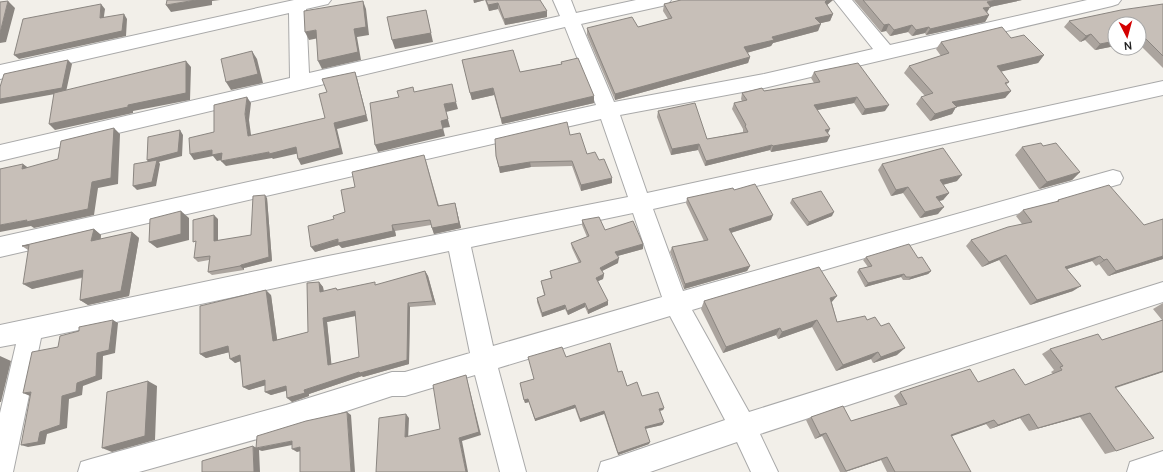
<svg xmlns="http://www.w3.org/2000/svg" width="1163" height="472" viewBox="0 0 1163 472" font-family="Manrope,sans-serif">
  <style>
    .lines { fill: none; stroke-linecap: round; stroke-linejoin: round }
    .street-casing { stroke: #a9a9a9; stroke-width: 2 }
    .street { fill: #fff; fill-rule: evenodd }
    .wall { fill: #aba49e; fill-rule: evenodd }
    .shaded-wall { fill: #8b8681 }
    .building { fill: #c7bfb8; stroke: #8b8681; fill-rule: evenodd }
  </style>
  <rect width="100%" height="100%" fill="#f2efe9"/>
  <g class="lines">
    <!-- street casing -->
    <g class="street-casing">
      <path id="street" d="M 294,0 L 331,0 L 328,4 L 306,9 L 309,73 L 560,16 L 553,0 L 571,0 L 576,13 L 636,0 L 671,0 L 668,4 L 662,6 L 581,24 L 614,102 L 764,74 L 873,49 L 834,0 L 852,0 L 890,45 L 1087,0 L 1121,0 L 1118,4 L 1112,6 L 764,88 L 620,115 L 647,193 L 1163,81 L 1163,95 L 653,209 L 683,291 L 1113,170 L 1120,172 L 1123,178 L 1120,184 L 1113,186 L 827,269 L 692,310 L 749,412 L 1163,282 L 1163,302 L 760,434 L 778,472 L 751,472 L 737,442 L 650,472 L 598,472 L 601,462 L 611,459 L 725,420 L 670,316 L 498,368 L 526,472 L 500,472 L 475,375 L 405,396 L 392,396 L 286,431 L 139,472 L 78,472 L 81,462 L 91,459 L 286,405 L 392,372 L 405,372 L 470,353 L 449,251 L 41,338 L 13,472 L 0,472 L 0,413 L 16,344 L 0,347 L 0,325 L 323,257 L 628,197 L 601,119 L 0,257 L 0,237 L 596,105 L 565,27 L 0,161 L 0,145 L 290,78 L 289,13 L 0,79 L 0,65 ZM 633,213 L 662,297 L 493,346 L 471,247 Z
        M 1163,451 L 1163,472 L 1127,472 L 1130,462 Z"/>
    </g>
    <!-- street -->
    <use href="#street" class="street"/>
  </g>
  <!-- wall -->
  <path class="wall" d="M 473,0 L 540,0 L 547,17 L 505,25 L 498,9 L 489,11 L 485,0 L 474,3 Z
    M 681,0 L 833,0 L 827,5 L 833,14 L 830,21 L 820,23 L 818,31 L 773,43 L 771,46 L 747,53 L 750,57 L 748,63 L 615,100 L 587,35 L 587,28 L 638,27 L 668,19 L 663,11 L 664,4 Z
    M 854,0 L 1022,0 L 990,7 L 987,12 L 989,15 L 985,22 L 926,35 L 925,33 L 912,36 L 908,32 L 890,36 L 886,31 L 881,32 Z
    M 1163,4 L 1163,68 L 1139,44 L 1139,24 L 1115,24 L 1115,46 L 1095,50 L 1085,40 L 1080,42 L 1064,27 L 1069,21 Z
    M 1011,38 L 1044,55 L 1038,63 L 1001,71 L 1009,82 L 1006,85 L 1011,91 L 1005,98 L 956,107 L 952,114 L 930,121 L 916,104 L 921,97 L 925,96 L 904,73 L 909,66 L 941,56 L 936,49 L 941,42 Z
    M 462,60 L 520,72 L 561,64 L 561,62 L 594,103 L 502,124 L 494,95 L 472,100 Z
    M 814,72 L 885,111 L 862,115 L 854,103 L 817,110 L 828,133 L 827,142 L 771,152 L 770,150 L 705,166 L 698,150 L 671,155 L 657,117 L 658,111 L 707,139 L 743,132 L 743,129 L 732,109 L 734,103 L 742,101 L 741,99 L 742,93 L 764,91 L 814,83 L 811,78 Z
    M 570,135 L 587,154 L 599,160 L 612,183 L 581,191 L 572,166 L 531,167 L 500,173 L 496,156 Z
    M 1043,146 L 1080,172 L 1072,180 L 1039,189 L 1015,155 L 1022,147 Z
    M 426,161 L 439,206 L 455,203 L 461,228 L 434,234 L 431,225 L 395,231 L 396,236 L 342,248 L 339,245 L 315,252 L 334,219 L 345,212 L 355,187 Z
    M 882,164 L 957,181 L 943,185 L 949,193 L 943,200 L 939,201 L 938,214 L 920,218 L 903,193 L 891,196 L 878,170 Z
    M 734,190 L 771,220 L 731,233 L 750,266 L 747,271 L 684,289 L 670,252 L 672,247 L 704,241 L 686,203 L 687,198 Z
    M 267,198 L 272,261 L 244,268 L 244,270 L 212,275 L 208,272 L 209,260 L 198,262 L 194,258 L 218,219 L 218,241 L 251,235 Z
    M 792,199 L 832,216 L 807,226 L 790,203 Z
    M 1058,200 L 1163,259 L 1108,276 L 1099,264 L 1096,266 L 1092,261 L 1067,269 L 1073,291 L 1030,305 L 999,260 L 982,267 L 966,246 L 971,240 L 1022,224 L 1016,216 L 1023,210 L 1056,202 Z
    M 582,220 L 605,230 L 643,244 L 643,249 L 617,256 L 618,263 L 602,271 L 604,274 L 603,279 L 598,281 L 608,305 L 588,314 L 585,307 L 568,315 L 565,309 L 542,317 L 537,302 L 537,298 L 544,295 L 541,281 L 551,278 L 550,271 L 579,263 L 572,248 L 571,243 L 587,237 L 582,225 Z
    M 94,229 L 101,235 L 101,239 L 132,232 L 139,238 L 129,296 L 88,305 L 80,300 L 82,278 L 32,289 L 28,250 L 22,246 Z
    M 866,257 L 918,258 L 931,271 L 928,274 L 908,280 L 903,280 L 901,277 L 865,287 L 857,272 L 859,269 L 868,267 L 863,260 Z
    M 425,271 L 428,276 L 436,305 L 410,307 L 409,364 L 363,377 L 362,376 L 309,394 L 309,396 L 292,402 L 286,391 L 271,395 L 265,392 L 265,385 L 249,390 L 243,387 L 241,361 L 235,363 L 229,352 L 206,358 L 200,354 L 271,295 L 277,340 L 308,332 L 319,282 L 323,287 L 324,291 L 336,288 L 338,290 L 377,285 ZM 356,316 L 359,357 L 331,364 L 327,322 Z
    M 704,301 L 832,303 L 837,322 L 867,320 L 897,355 L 873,363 L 871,359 L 836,371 L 812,327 L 778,339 L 776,335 L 723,353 L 701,309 Z
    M 1163,303 L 1163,372 L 1116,388 L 1116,451 L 1105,454 L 1080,417 L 1029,431 L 1020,418 L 990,429 L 986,424 L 951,436 L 971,472 L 887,472 L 881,460 L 845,472 L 840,472 L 822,436 L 815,439 L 806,420 L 811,417 L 851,421 L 900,406 L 894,396 L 900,392 L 978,382 L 1025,385 L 1053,374 L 1051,372 L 1054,370 L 1042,354 L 1050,349 L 1102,340 L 1162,320 L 1153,309 Z
    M 566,357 L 618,372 L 627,386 L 642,396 L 664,408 L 663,410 L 660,411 L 664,422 L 662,425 L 645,429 L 649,444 L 618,455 L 604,414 L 580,422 L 575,408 L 535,421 L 529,402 L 525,403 L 520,383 L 534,379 Z"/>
  <!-- shaded-wall -->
  <path class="shaded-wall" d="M 196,0 L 220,0 L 212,1 L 212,5 L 171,12 L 166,5 Z
    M 474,0 L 485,0 L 474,3 Z
    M 827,0 L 833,0 L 822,9 L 825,2 Z
    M 997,0 L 1022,0 L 990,7 L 986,14 L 979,15 L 987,2 Z
    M 8,1 L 15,8 L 6,42 L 0,43 L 0,33 Z
    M 363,1 L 366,9 L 369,35 L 357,37 L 361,60 L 322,69 L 318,61 L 354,29 Z
    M 498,3 L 498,9 L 489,11 L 488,5 Z
    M 101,4 L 105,9 L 103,23 L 100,18 Z
    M 426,10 L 433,42 L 395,49 L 392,40 Z
    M 547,11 L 547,17 L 505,25 L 504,19 Z
    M 124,14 L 127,19 L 126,36 L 19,59 L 14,55 Z
    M 833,14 L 830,21 L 813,25 L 815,18 Z
    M 989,15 L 985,22 L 926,35 L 930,29 Z
    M 821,24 L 818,31 L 773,43 L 771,46 L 742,54 L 744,47 L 772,37 Z
    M 889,24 L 886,31 L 881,32 L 884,25 Z
    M 912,25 L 908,32 L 890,36 L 894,30 Z
    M 929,27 L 925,33 L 912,36 L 916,30 Z
    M 316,30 L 319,38 L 309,40 L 305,32 Z
    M 1091,34 L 1085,40 L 1080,42 L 1086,36 Z
    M 1115,41 L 1115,46 L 1095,50 L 1100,44 Z
    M 252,51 L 257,59 L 263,83 L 231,90 L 226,82 Z
    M 1044,55 L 1038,63 L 991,74 L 997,66 Z
    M 750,57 L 748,63 L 615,100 L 615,94 Z
    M 68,60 L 72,64 L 66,92 L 0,104 L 0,99 Z
    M 186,61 L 191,67 L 190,100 L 133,111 L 133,113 L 55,130 L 49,124 L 128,105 Z
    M 355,72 L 357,78 L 368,121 L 337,129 L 343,154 L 301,165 L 298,159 L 334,123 Z
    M 493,88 L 494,95 L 472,100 L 470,93 Z
    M 1011,91 L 1005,98 L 956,107 L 952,114 L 930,121 L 935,114 L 952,102 Z
    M 594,96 L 594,103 L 502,124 L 501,118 Z
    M 247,97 L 251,103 L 249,120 L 252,142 L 248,136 L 245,114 Z
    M 857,97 L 854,103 L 812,111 L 814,105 Z
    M 456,102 L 458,109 L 446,112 L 450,127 L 443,128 L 445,136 L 378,152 L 375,145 L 441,121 L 444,104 Z
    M 889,105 L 885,111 L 862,115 L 865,109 Z
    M 114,128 L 120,134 L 118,184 L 98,188 L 94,215 L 34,228 L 31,226 L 0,232 L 0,225 L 27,220 L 92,182 Z
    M 830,129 L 827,135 L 825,130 Z
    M 180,130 L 183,135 L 182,156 L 159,162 L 160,164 L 156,186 L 137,190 L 133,186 L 150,164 L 147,160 Z
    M 830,136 L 827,142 L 771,152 L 773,146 Z
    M 699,144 L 698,150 L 671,155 L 672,149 Z
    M 772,145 L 770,150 L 705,166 L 706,161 Z
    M 296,147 L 300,153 L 273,159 L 272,158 L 226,166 L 221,161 Z
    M 212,150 L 222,153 L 226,159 L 217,161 L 213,156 L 194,160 L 190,154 Z
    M 530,162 L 531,167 L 500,173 L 499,167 Z
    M 23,164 L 30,169 L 22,169 Z
    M 1080,172 L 1072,180 L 1039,189 L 1047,182 Z
    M 962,175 L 957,181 L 934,187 L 940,180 Z
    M 612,178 L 612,183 L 581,191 L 581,185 Z
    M 908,187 L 903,193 L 891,196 L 896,190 Z
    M 949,193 L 943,200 L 931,203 L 936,197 Z
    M 265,195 L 267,198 L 272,261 L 244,268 L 244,270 L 240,266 L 241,265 L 269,257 Z
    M 455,203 L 461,228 L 434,234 L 432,228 Z
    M 944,207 L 938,214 L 920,218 L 925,212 Z
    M 181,211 L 189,218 L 189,240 L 157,248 L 149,242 Z
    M 834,212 L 832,216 L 807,226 L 809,222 Z
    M 214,215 L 218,219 L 218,245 L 214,241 Z
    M 773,215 L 771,220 L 727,234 L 729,229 Z
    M 392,225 L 395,231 L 396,236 L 342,248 L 339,245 L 315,252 L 311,247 Z
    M 94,229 L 101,235 L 99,247 L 91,241 Z
    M 132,232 L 139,238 L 129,296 L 88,305 L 80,300 Z
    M 643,244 L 643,249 L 614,257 L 615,252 Z
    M 1006,255 L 999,260 L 982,267 L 989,262 Z
    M 1100,256 L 1092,261 L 1058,272 L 1065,267 Z
    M 1163,256 L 1163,259 L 1108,276 L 1116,271 Z
    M 619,258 L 618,263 L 600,272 L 600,268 Z
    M 1107,259 L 1099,264 L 1096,266 L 1104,260 Z
    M 750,266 L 747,271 L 684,289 L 685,284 Z
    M 83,270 L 91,275 L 32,289 L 23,284 Z
    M 425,271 L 428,276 L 436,305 L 433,301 Z
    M 931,271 L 928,274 L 908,280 L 911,277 Z
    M 604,274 L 603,279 L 596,282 L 596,278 Z
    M 904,274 L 901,277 L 865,287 L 868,283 Z
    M 319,282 L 323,287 L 324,297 L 320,292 Z
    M 1081,286 L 1073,291 L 1030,305 L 1037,300 Z
    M 266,290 L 271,295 L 278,346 L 273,341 Z
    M 837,296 L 831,303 L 830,298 Z
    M 608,301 L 608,305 L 588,314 L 588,310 Z
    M 408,303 L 410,307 L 409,364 L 363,377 L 362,376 L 309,394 L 309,396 L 292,402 L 287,398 L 304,390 L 359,372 Z
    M 585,303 L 585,307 L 568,315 L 567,311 Z
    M 565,305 L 565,309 L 542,317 L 542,313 Z
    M 355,311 L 359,315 L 327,322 L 332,369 L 328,365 L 323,318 Z
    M 113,320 L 118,323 L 115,353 L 103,356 L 102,379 L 83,386 L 82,395 L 69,399 L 67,428 L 47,434 L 45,444 L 28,447 L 21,445 L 40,432 L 62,396 L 77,383 L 97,353 Z
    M 817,320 L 812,327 L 778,339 L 782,332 Z
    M 780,328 L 776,335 L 723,353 L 726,347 Z
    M 228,346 L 234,351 L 206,358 L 200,354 Z
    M 905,348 L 897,355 L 873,363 L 881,357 Z
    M 878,352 L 871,359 L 836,371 L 843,365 Z
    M 240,355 L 246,359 L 235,363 L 230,359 Z
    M 0,356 L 11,361 L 1,402 L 0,402 Z
    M 1163,371 L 1163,372 L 1105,391 L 1115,387 Z
    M 466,375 L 481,435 L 462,441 L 468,472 L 466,472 L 459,438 Z
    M 265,380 L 270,384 L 249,390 L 243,387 Z
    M 148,381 L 157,386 L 155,440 L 112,452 L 102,448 Z
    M 286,386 L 291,389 L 271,395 L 265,392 Z
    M 31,392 L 30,396 L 23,393 Z
    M 528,399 L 529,402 L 525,403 L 524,400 Z
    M 575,405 L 575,408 L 535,421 L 535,419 Z
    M 664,408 L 663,410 L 658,411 L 659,409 Z
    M 604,411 L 604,414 L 580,422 L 580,419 Z
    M 347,412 L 351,415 L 355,472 L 351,472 Z
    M 1090,413 L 1080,417 L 1029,431 L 1038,428 Z
    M 406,414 L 409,418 L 408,440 L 405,437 Z
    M 1029,414 L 1020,418 L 990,429 L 998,425 Z
    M 994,420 L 986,424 L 944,439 L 951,435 Z
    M 664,422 L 662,425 L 644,429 L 645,427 Z
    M 826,433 L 822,436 L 815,439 L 820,435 Z
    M 292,441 L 297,444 L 262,451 L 259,450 L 260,472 L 254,472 L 253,446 L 257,448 Z
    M 650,442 L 649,444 L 618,455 L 618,453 Z
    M 300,447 L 305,450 L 297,452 L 292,449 Z
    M 887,457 L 881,460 L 845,472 L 844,472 Z"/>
  <!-- building -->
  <path class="building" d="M 167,0 L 196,0 L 166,5 Z
    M 486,0 L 540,0 L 547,11 L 504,19 L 498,3 L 488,5 Z
    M 681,0 L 827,0 L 825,2 L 833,14 L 815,18 L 821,24 L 772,37 L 774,40 L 744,47 L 750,57 L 615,94 L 587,28 L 632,17 L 638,27 L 672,18 L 664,4 Z
    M 863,0 L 997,0 L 987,2 L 991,7 L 983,8 L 989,15 L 930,29 L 929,27 L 916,30 L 912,25 L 894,30 L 889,24 L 884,25 Z
    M 8,1 L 0,33 L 0,2 Z
    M 363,1 L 366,27 L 354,29 L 358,52 L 318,61 L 316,30 L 305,32 L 304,11 Z
    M 101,4 L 100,18 L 124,14 L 122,31 L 14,55 L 23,19 Z
    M 1163,4 L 1163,56 L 1142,35 L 1139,36 L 1139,24 L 1115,24 L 1115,41 L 1100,44 L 1091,34 L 1086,36 L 1069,21 L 1121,10 Z
    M 426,10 L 431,33 L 392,40 L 387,17 Z
    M 1002,27 L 1011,38 L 1024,35 L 1044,55 L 997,66 L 1009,82 L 1005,83 L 1011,91 L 952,102 L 957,107 L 935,114 L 921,97 L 933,93 L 909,66 L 949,53 L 941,42 Z
    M 513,50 L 520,72 L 562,64 L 561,62 L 578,58 L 594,96 L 501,118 L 493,88 L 470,93 L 462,60 Z
    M 252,51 L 258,74 L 226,82 L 221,59 Z
    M 68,60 L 62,88 L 0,99 L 0,87 L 4,74 Z
    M 186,61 L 186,93 L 128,105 L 128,107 L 49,124 L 54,93 Z
    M 858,63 L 889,105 L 865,109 L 857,97 L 814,105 L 830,129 L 825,130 L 830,136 L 773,146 L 772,145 L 706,161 L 699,144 L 672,149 L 658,111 L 695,103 L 707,139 L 748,132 L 745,126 L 746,125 L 734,103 L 747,100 L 742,93 L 762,88 L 764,91 L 820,82 L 814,72 Z
    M 355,72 L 366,115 L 334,123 L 340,148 L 298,159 L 296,147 L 269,154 L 269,152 L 221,161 L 222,153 L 212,155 L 212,150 L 190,154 L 189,138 L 214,132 L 214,105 L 247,97 L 245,114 L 248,136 L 325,118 L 319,94 L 327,92 L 322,79 Z
    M 452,84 L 456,102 L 444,104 L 448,119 L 441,121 L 443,129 L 375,145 L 370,103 L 399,97 L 397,91 L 413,87 L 414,92 Z
    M 567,122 L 570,135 L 580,133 L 587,154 L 595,152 L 599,160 L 604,159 L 612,178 L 581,185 L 572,161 L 530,162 L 499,167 L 496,156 L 495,139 Z
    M 114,128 L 111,178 L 92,182 L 88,209 L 26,222 L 27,220 L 0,225 L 0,169 L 23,164 L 22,169 L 58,159 L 61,141 Z
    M 180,130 L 178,152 L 147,160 L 148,137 Z
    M 1041,143 L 1043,146 L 1056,143 L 1080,172 L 1047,182 L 1022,147 Z
    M 943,148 L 962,175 L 940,180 L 949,193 L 936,197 L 944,207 L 925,212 L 908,187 L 896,190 L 882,164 Z
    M 424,155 L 438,206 L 455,203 L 459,223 L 432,228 L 430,220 L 392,225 L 393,231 L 338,243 L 338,239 L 311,247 L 308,226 L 334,219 L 333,216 L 345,212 L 341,190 L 355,187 L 352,172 Z
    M 157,160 L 152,182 L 133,186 L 134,164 Z
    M 755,184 L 773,215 L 729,229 L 750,266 L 685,284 L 672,247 L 708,240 L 687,198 L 733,188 L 734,190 Z
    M 1109,185 L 1144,225 L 1163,219 L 1163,256 L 1116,271 L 1107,259 L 1104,260 L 1100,256 L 1065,267 L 1081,286 L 1037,300 L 1006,255 L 989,262 L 971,240 L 1008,227 L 1032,222 L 1023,210 L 1059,201 L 1058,200 Z
    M 821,191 L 834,212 L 809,222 L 792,199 Z
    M 265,195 L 269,257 L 241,265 L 240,266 L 208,272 L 210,256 L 194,258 L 196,241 L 193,242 L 193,220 L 214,215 L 214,241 L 251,235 L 253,196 Z
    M 181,211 L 181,234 L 149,242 L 150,219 Z
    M 599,217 L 605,230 L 633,221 L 643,244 L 615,252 L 619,258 L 600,268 L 604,274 L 596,278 L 608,301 L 588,310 L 585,303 L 567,311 L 565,305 L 542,313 L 537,298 L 545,295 L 541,281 L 552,278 L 550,271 L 581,262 L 571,243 L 589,236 L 582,220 Z
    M 94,229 L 91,241 L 132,232 L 121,291 L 80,300 L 83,270 L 23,284 L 29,245 L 22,246 Z
    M 909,244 L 918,258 L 922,257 L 931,271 L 911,277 L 906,277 L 904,274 L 868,283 L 859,269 L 872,266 L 866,257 Z
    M 819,267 L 837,296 L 830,298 L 837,322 L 865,316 L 867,320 L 875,317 L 881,326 L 889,323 L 905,348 L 881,357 L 878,352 L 843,365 L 817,320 L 782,332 L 780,328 L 726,347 L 704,301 Z
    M 425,271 L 433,301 L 408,303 L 407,360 L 360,373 L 359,372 L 304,390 L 305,393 L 287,398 L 286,386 L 265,392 L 265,380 L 243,387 L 240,355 L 230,359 L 228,346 L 200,354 L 200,306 L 266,290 L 273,341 L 308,332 L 307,283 L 319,282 L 320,292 L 336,288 L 337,290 L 375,282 L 375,285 ZM 355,311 L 359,357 L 328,365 L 323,318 Z
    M 113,320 L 109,350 L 97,353 L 96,376 L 77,383 L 76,392 L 62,396 L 60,425 L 40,432 L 38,442 L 21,445 L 31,392 L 23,393 L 32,352 L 58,347 L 60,336 L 79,331 L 79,327 Z
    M 1163,320 L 1163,371 L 1115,387 L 1154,438 L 1116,451 L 1090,413 L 1038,428 L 1029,414 L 998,425 L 994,420 L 951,435 L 971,472 L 895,472 L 887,457 L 846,471 L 826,433 L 820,435 L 811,417 L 843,406 L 851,421 L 907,404 L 900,392 L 970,369 L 978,382 L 1014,369 L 1025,385 L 1062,370 L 1060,367 L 1063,366 L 1050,349 L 1098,334 L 1102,340 Z
    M 610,343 L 618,372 L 622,371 L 627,386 L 637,382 L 642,396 L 658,392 L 664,408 L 659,409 L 664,422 L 645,427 L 650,442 L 618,453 L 604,411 L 580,419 L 575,405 L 535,419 L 528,399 L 524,400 L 520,383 L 534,379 L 528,357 L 562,347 L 566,357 Z
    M 466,375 L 479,432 L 459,438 L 466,472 L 376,472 L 379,418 L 406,414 L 405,437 L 440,429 L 433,385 Z
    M 148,381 L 145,436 L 102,448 L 107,392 Z
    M 347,412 L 351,472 L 300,472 L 300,447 L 292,449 L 292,441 L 256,448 L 257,436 L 306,421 Z
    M 253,446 L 254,472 L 202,472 L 202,461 Z"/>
  <!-- north arrow -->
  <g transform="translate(1127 36) rotate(174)"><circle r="19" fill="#ffffff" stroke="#a7a7a7"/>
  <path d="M0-3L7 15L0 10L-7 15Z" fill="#d40000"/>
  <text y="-6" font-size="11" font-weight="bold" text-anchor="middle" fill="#222222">N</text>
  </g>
</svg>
